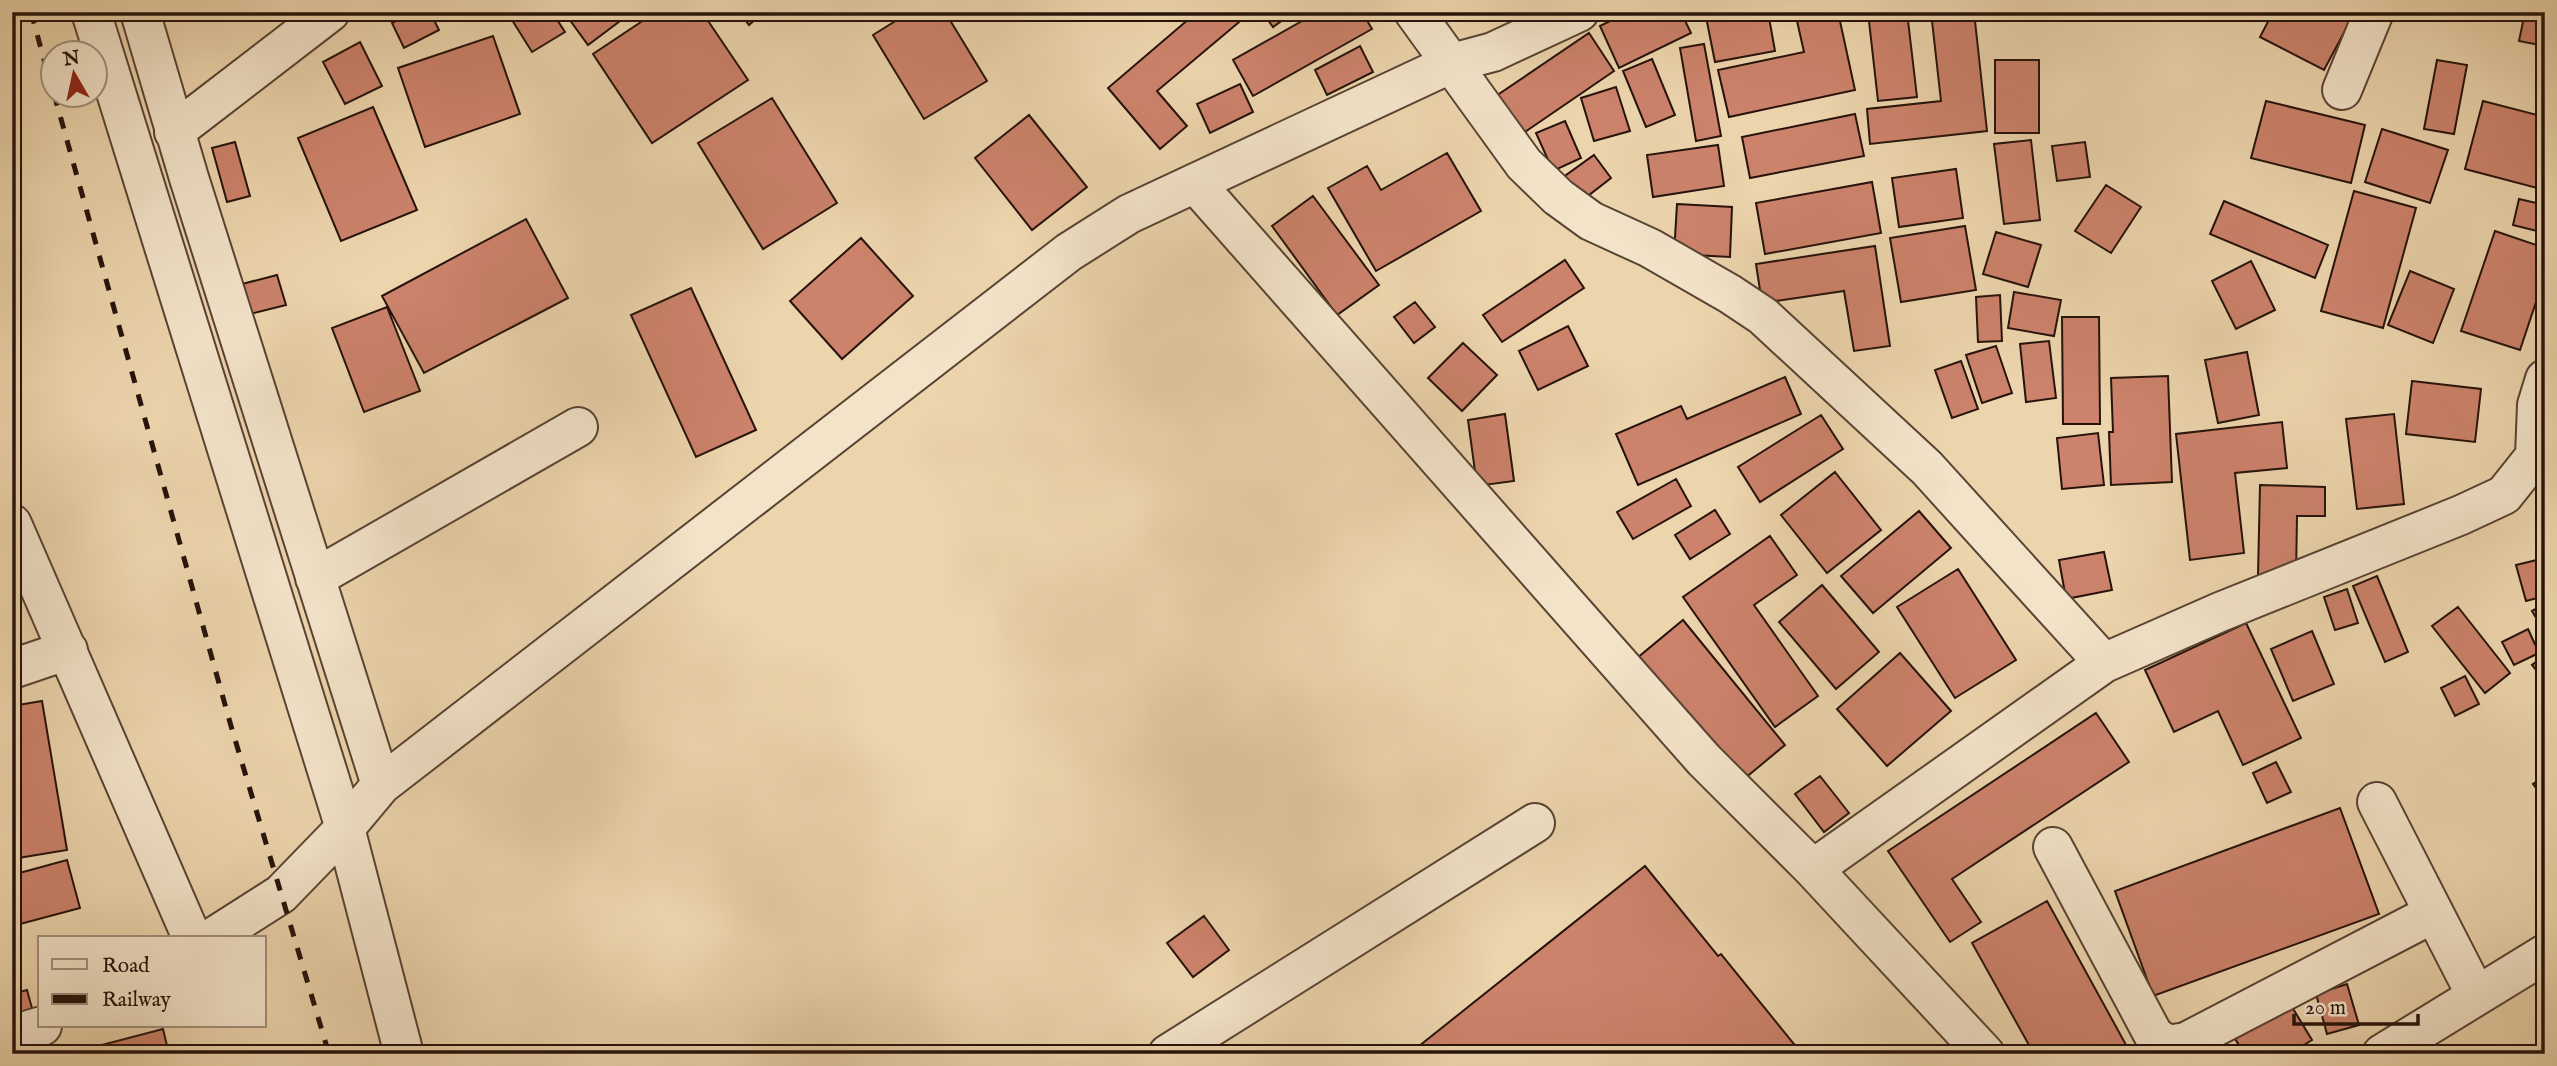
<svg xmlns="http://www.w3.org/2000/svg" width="2557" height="1066" viewBox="0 0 2557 1066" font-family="'IM FELL English',serif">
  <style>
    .building { fill: #cc826b; stroke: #26130b; stroke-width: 2 }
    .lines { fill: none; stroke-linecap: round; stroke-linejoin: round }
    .minor-casing { stroke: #584333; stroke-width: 42 }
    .minor { stroke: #f3e3c9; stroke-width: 38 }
    .rail { stroke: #26130b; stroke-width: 5; stroke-dasharray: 12 12; stroke-linecap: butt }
  </style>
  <rect width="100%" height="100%" fill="#ecd4ac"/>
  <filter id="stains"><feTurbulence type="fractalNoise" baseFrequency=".00286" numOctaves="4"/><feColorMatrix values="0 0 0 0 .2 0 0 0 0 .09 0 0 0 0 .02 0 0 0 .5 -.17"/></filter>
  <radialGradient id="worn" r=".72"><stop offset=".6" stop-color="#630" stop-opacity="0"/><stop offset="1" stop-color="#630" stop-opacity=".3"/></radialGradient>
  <!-- building -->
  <path class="building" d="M 413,12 L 430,12 L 439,30 L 404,48 L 392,23 Z
    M 507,12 L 552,12 L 565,32 L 532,52 Z
    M 564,12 L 632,12 L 588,45 Z
    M 656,12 L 702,12 L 748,80 L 652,143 L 593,54 Z
    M 739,12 L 764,12 L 749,25 Z
    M 910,12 L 945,12 L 987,81 L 924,119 L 873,35 Z
    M 1197,12 L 1251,12 L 1157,91 L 1187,126 L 1160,149 L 1108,88 Z
    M 1262,12 L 1294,12 L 1273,27 Z
    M 1318,12 L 1362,12 L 1372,29 L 1253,96 L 1233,60 Z
    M 1628,12 L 1681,12 L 1691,33 L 1619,68 L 1600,26 Z
    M 1705,12 L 1768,12 L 1775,51 L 1715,62 Z
    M 1795,12 L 1838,12 L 1855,90 L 1729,117 L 1718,70 L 1804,52 Z
    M 1868,12 L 1907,12 L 1917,97 L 1878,101 Z
    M 1931,12 L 1974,12 L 1987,131 L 1870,144 L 1867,109 L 1941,101 Z
    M 2273,12 L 2355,12 L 2324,70 L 2260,37 Z
    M 2525,12 L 2545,12 L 2545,46 L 2519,41 Z
    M 1589,33 L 1614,71 L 1522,134 L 1496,96 Z
    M 493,36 L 520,114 L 425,147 L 398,68 Z
    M 360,42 L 382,86 L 345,104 L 323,62 Z
    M 1704,44 L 1721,136 L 1696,141 L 1680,48 Z
    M 1360,46 L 1373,72 L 1327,95 L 1315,70 Z
    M 1652,59 L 1675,115 L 1646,127 L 1623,71 Z
    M 1995,60 L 2039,60 L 2039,133 L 1995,133 Z
    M 2437,60 L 2467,65 L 2454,134 L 2424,129 Z
    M 1240,84 L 1253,112 L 1210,133 L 1197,104 Z
    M 1616,87 L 1630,131 L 1594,141 L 1581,98 Z
    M 772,98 L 837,203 L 763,249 L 698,143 Z
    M 2266,101 L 2365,125 L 2351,183 L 2251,158 Z
    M 2483,101 L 2545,117 L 2545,190 L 2465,169 Z
    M 373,107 L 417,210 L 341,241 L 298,138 Z
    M 1855,114 L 1864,156 L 1750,178 L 1742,137 Z
    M 1029,115 L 1087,187 L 1032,230 L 975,158 Z
    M 1565,121 L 1581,158 L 1553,171 L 1536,133 Z
    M 2382,129 L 2448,150 L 2430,203 L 2365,182 Z
    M 2031,140 L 2040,220 L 2004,224 L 1994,144 Z
    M 235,142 L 250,196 L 227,202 L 212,148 Z
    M 2085,142 L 2090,177 L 2057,181 L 2052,146 Z
    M 1718,145 L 1724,186 L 1653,197 L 1647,155 Z
    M 1447,153 L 1481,211 L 1376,271 L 1328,188 L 1367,166 L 1381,190 Z
    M 1594,155 L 1611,178 L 1580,202 L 1562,178 Z
    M 1956,169 L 1963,218 L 1899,227 L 1892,178 Z
    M 1872,182 L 1881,233 L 1765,254 L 1756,203 Z
    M 2106,185 L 2141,207 L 2111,253 L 2075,231 Z
    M 2354,191 L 2416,208 L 2383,328 L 2321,311 Z
    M 1313,196 L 1379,285 L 1337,315 L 1272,226 Z
    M 2519,199 L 2545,205 L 2545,233 L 2513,225 Z
    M 2224,201 L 2328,245 L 2315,278 L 2210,234 Z
    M 1677,204 L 1732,207 L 1730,257 L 1674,254 Z
    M 526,219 L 568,298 L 424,373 L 382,296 Z
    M 1965,226 L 1976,290 L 1901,302 L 1890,238 Z
    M 2495,231 L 2545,248 L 2545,275 L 2520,350 L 2461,331 Z
    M 1996,232 L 2041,245 L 2028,287 L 1983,274 Z
    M 861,238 L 913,296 L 842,359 L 790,301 Z
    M 1875,246 L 1890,346 L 1854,351 L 1844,291 L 1762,303 L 1756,264 Z
    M 1565,260 L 1584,288 L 1502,342 L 1483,315 Z
    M 2251,261 L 2275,310 L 2236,329 L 2212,281 Z
    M 2410,271 L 2454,289 L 2433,343 L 2388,325 Z
    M 277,275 L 286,305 L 250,314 L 242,284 Z
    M 691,288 L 756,430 L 696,457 L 631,315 Z
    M 2014,292 L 2061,300 L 2054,336 L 2008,328 Z
    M 2000,295 L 2002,341 L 1978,342 L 1976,297 Z
    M 1415,302 L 1435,327 L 1414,343 L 1394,317 Z
    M 387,307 L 420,391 L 364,412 L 332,328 Z
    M 2062,317 L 2099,317 L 2100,424 L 2063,424 Z
    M 1568,326 L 1588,366 L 1538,390 L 1519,351 Z
    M 2049,341 L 2056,398 L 2026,402 L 2020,344 Z
    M 1463,343 L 1497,375 L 1462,411 L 1428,378 Z
    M 1996,346 L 2012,393 L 1982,403 L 1966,355 Z
    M 2247,352 L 2259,415 L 2218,423 L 2205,360 Z
    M 1961,361 L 1978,409 L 1952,418 L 1935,370 Z
    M 2168,376 L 2172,482 L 2111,485 L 2109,432 L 2113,432 L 2111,378 Z
    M 1785,377 L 1801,414 L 1638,485 L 1616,434 L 1681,406 L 1687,419 Z
    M 2412,381 L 2481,389 L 2475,442 L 2406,434 Z
    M 1505,414 L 1514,481 L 1477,486 L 1468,420 Z
    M 2394,414 L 2404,504 L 2357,509 L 2346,419 Z
    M 1821,415 L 1843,449 L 1760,502 L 1738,467 Z
    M 2282,422 L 2287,468 L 2235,473 L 2244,553 L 2190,560 L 2176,434 Z
    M 2098,433 L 2104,485 L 2062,489 L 2057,438 Z
    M 1835,472 L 1881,530 L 1827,573 L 1781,515 Z
    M 1676,479 L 1691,506 L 1633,539 L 1617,512 Z
    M 2260,485 L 2325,487 L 2325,516 L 2297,516 L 2296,577 L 2258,576 Z
    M 1715,510 L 1730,534 L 1690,559 L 1675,535 Z
    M 1919,511 L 1951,548 L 1873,613 L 1841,576 Z
    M 1770,536 L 1797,575 L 1754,605 L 1818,696 L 1775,727 L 1683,597 Z
    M 2104,552 L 2112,590 L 2066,599 L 2059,560 Z
    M 2541,559 L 2545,572 L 2545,596 L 2526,601 L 2516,565 Z
    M 1958,569 L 2016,660 L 1955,698 L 1897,607 Z
    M 2377,576 L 2408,652 L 2385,662 L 2353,586 Z
    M 1822,585 L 1879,652 L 1836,689 L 1779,622 Z
    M 2347,589 L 2358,623 L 2335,630 L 2324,597 Z
    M 2545,604 L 2545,633 L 2532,611 Z
    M 2458,607 L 2510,673 L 2485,693 L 2432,626 Z
    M 1683,620 L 1785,745 L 1738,784 L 1636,659 Z
    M 2246,623 L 2301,738 L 2243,765 L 2218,711 L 2174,732 L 2145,670 Z
    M 2528,629 L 2539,653 L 2514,665 L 2502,642 Z
    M 2312,631 L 2334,684 L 2293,701 L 2271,649 Z
    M 1900,653 L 1951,711 L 1887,766 L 1837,709 Z
    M 2545,655 L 2545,681 L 2532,665 Z
    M 2465,676 L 2479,704 L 2455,716 L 2441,688 Z
    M 42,701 L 67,850 L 12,859 L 12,706 Z
    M 2096,713 L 2129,762 L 1952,879 L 1981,922 L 1950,942 L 1888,851 Z
    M 2276,762 L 2291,792 L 2267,803 L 2253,773 Z
    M 1820,776 L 1849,813 L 1824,832 L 1795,794 Z
    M 2545,776 L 2545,800 L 2533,784 Z
    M 2340,808 L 2379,914 L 2153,996 L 2115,891 Z
    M 67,860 L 80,908 L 20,924 L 12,893 L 12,875 Z
    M 1645,866 L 1718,956 L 1721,954 L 1802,1054 L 1409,1054 Z
    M 2047,901 L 2131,1054 L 2034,1054 L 1972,943 Z
    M 1204,916 L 1229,950 L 1193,977 L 1167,943 Z
    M 2347,984 L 2359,1025 L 2327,1034 L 2316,994 Z
    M 27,990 L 33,1012 L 12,1018 L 12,994 Z
    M 2289,1002 L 2312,1040 L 2289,1054 L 2244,1054 L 2233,1035 Z
    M 163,1029 L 169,1054 L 100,1054 L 98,1046 Z"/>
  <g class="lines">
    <!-- minor casing -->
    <g class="minor-casing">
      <path id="minor" d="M 91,12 L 345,828 L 404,1054
        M 140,12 L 189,178 L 381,785
        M 1414,12 L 1524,164 L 1558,197 L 1591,221 L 1650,248 L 1730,294 L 1763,316 L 1927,468 L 2104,663
        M 2342,90 L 2374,12
        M 174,132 L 330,12
        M 1195,183 L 1704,760 L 1813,869 L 1985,1054
        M 12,524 L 192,938
        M 315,578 L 578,427
        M 12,669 L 68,650
        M 2377,802 L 2476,995
        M 2053,847 L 2154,1036 L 2168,1045 L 2186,1042 L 2434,913
        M 1813,869 L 2104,663 L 2220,612 L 2461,515 L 2504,495 L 2535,456 L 2537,405 L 2545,379
        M 212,938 L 281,894 L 345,828 L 381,785 L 1069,252 L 1129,214 L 1452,63 L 1493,52 L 1579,12
        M 12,1035 L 42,1026
        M 1168,1054 L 1535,823
        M 2382,1054 L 2545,954"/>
    </g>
    <!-- minor -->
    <use href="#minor" class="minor"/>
    <!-- rail -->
    <path class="rail" d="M 31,12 L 52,89
      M 54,94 L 231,726 L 329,1054"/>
  </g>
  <!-- margin -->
  <rect width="2557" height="1066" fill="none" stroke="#ecd4ac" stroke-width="42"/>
  <rect x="14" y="14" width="2529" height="1038" fill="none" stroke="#26130b" stroke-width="3.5"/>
  <rect x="21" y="21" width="2515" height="1024" fill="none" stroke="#26130b" stroke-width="2"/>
  <!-- legend -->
  <rect x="38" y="936" width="228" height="91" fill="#f3e3c9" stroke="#a1907d" stroke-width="2"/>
  <rect x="52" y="959" width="35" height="10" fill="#f3e3c9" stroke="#a1907d" stroke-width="2"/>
  <text x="102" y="972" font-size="21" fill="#26130b">Road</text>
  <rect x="52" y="994" width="35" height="10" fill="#26130b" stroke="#a1907d" stroke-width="2"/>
  <text x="102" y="1006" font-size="21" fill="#26130b">Railway</text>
  <!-- north arrow -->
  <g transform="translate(74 74) rotate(351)"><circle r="33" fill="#f3e3c9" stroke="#a1907d" stroke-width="2"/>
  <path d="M0-5L12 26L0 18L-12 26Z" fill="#8f2418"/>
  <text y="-10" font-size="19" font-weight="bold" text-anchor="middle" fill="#26130b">N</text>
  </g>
  <!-- scale -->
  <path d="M2294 1014v10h124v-10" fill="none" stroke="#26130b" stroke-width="3.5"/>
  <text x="2305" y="1014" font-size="21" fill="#26130b" stroke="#f3e3c9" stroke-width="5" paint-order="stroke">20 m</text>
  <rect width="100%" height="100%" filter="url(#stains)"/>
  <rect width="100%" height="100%" fill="url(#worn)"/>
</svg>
